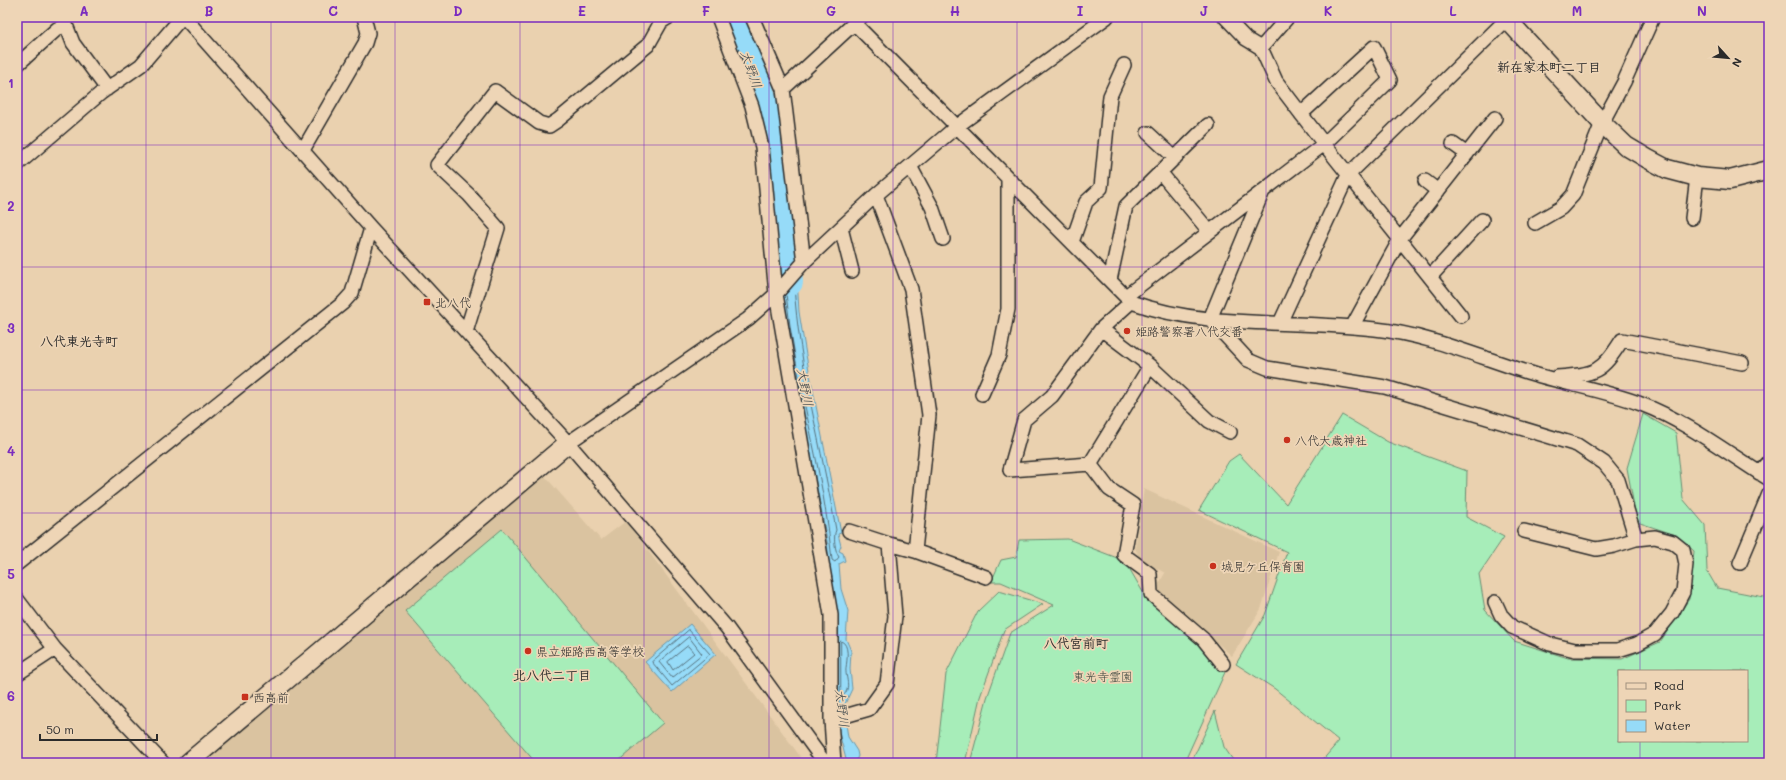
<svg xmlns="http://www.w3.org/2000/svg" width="1786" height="780" viewBox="0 0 1786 780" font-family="Mali,'Klee One',sans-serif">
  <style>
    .built { fill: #dac3a0 }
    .green { fill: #a7edb9; stroke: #698c72; fill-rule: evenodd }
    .water { fill: #96dbf8; stroke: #6b95a6 }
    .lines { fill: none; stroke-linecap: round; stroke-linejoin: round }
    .shore { stroke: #56717d; stroke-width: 1 }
    .river { stroke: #96dbf8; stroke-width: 28 }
    .street-casing { stroke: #2b2b2b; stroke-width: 16 }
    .secondary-casing { stroke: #2b2b2b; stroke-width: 21 }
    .street { stroke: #eed5b6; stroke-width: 13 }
    .secondary { stroke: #eed5b6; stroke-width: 18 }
    .grid { fill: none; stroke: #7b2cbf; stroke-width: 1; stroke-opacity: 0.55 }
    .poi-dot { fill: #c8321e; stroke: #eed5b6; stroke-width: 1.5 }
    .labels { text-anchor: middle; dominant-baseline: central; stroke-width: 3.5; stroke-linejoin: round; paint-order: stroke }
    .poi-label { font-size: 12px; fill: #2b2b2b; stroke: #eed5b6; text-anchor: start }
    .park-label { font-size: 12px; fill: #3e4840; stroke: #eed5b6 }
    .neighbourhood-label { font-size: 13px; font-weight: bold; fill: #2b2b2b; stroke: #eed5b6 }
    .water-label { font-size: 13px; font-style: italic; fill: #3b454a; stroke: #eed5b6 }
    .neatline { fill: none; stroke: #7b2cbf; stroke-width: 1.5 }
    .grid-label { font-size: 13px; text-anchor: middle; font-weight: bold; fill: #7b2cbf }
  </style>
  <rect width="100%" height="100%" fill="#ead1af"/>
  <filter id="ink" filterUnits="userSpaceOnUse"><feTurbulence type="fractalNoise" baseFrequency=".025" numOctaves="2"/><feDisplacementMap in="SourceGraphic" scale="8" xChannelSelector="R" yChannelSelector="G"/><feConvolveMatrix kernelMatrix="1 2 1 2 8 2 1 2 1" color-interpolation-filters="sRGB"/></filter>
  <g filter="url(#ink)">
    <!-- built -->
    <path class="built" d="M 543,474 L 601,540 L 626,521 L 805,763 L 203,763 Z
      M 1144,489 L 1279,552 L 1261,609 L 1232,656 L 1156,589 L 1165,573 L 1140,559 L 1135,548 Z"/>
    <!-- green -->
    <path class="green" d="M 1643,414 L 1676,433 L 1683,499 L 1705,525 L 1707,571 L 1717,588 L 1769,598 L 1769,763 L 1320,763 L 1339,741 L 1275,689 L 1236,664 L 1265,615 L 1287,552 L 1199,510 L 1229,461 L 1239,454 L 1286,504 L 1342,415 L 1388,442 L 1467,471 L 1466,517 L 1504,537 L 1479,574 L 1485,610 L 1514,641 L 1568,658 L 1622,659 L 1660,642 L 1689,599 L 1694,551 L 1676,535 L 1637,522 L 1627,468 ZM 1619,671 L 1747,671 L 1747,741 L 1619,741 Z
      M 502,529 L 663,723 L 616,763 L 536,763 L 405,611 Z
      M 1068,539 L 1125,561 L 1144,594 L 1226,670 L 1184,763 L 970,763 L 987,698 L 1010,633 L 1054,605 L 1001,582 L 991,582 L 1001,560 L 1016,557 L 1019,540 Z
      M 999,591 L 1043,604 L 1004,630 L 980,697 L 965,763 L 936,763 L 946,674 L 978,611 Z
      M 1215,711 L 1224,747 L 1235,763 L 1191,763 Z"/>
    <!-- water -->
    <path class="water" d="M 795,241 L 799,312 L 806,355 L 841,533 L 838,534 L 841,546 L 839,551 L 843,553 L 845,561 L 839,564 L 841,589 L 848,611 L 846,639 L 851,651 L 850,669 L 852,689 L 845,704 L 844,711 L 848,737 L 857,751 L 858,756 L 855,763 L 847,763 L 837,725 L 836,638 L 827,541 L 784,310 L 777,246 Z
      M 690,624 L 716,654 L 672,692 L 645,662 Z"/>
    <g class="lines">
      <!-- shore -->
      <path class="shore" d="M 784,273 L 783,249 L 791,248 L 792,264
        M 786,294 C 795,384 824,470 832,560 L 835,562 L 839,557 C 835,552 833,536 836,530 C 822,448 799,368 794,285
        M 689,630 L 710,654 L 672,686 L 652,662 Z
        M 689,637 L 702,654 L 672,678 L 659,662 Z
        M 841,641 C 850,644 847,660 846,668 C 845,678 852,687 843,696 L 841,694 Z
        M 688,646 L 694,653 L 673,670 L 668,662 Z"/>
      <!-- river -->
      <path class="river" d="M 734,17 L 774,131 L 785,217 L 789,282"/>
      <!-- street casing -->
      <g class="street-casing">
        <path id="street" d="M 63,17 L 73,43 L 107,89
          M 184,17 L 371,228 L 568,443 L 727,628 L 825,763
          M 718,17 L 752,106 L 762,147 L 776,294 L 831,615 L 831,720 L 834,763
          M 752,17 L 783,89 L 804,262
          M 1225,17 L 1246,39 L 1261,48 L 1276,81 L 1324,144 L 1461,316
          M 854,23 L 1131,302 C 1209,330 1294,319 1375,329 C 1429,335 1476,356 1527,372 C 1565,384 1604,390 1641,404 C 1686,421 1729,454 1769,479
          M 1261,48 L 1288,17
          M 17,65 L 57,29 L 66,25
          M 783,89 L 861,17
          M 1148,133 L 1175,158
          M 1453,144 L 1467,154
          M 303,150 L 365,43 L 368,33 L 364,17
          M 17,165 L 101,93 L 141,65 L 182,17
          M 910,166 L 932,207 L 943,239
          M 1160,172 L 1209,231
          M 1425,181 L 1438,191
          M 1692,218 L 1697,177
          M 1535,223 L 1561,208 L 1573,195 L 1602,123 L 1624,82 L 1653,17
          M 841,228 L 852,271
          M 1072,242 L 1086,202 L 1101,188 L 1110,96 L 1124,65
          M 1430,277 L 1482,220
          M 1110,280 L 1126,206 L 1208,125
          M 1126,296 L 1324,144 L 1390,80 L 1374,47 L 1301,114
          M 1131,302 L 1101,329 L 1150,366 L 1090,464 L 1109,489 L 1133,505 L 1124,555 L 1150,574 L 1151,594 L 1203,639 L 1223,664
          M 1210,319 L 1248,360 L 1267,368 L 1385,387 L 1577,445 L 1604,463 L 1618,480 L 1636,539
          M 1210,319 L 1263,191
          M 1280,323 L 1348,175 L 1509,17
          M 1352,327 L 1400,239 L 1495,118
          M 466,332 L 498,228 L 469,195 L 437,165 L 495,91 L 539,123 L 549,126 L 558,120 L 648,45 L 661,22 L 669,17
          M 1150,366 L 1209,421 L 1230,432
          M 1557,377 C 1596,374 1601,373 1622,340 L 1742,363
          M 982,394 L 999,355 L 1008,309 L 1008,180
          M 568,443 L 748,319 L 776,294 L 804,262 L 876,195 L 956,127 L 1107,17
          M 1090,464 L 1010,470 L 1024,420 L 1052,396 L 1101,329
          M 1759,473 L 1769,462
          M 849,531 L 889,544
          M 915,551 L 986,577
          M 1740,563 L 1769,494
          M 17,564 L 343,303 L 352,293 L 371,228
          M 17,599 L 55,649 L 163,763
          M 1495,602 L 1501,615 L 1512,627 L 1550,644 L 1575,650 L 1618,650 L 1637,644 L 1655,634 L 1672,613 L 1683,592 L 1686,564 L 1683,550 L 1673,542 L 1655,537 L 1636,539 L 1614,546 L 1596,549 L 1524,531
          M 17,674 L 55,649
          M 831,720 L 869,709 L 887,684 L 895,616 L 889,544 L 915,551 L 929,415 L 911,289 L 876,195"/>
      </g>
      <!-- secondary casing -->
      <g class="secondary-casing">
        <path id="secondary" d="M 1505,17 L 1602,123 L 1626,146 L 1648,159 L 1667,169 L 1697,177 L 1730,180 L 1769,170
          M 188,763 L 568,443"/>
      </g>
      <!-- street -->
      <use href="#street" class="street"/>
      <!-- secondary -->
      <use href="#secondary" class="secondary"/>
    </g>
  </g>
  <!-- grid -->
  <path class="grid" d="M 146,17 L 146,763M 271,17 L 271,763M 395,17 L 395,763M 520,17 L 520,763M 644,17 L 644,763M 769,17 L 769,763M 893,17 L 893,763M 1017,17 L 1017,763M 1142,17 L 1142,763M 1266,17 L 1266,763M 1391,17 L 1391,763M 1515,17 L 1515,763M 1640,17 L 1640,671M 17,145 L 1769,145M 17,267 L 1769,267M 17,390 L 1769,390M 17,513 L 1769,513M 17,635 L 1769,635M 1640,741 L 1640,763"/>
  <!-- markers -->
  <g class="poi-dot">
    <rect x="423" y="298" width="8" height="8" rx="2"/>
    <circle cx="1127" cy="331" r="4"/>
    <circle cx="1287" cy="440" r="4"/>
    <circle cx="1213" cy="566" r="4"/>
    <circle cx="528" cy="651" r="4"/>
    <rect x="241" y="693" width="8" height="8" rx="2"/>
  </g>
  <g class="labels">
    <!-- poi labels -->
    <g class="poi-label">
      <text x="435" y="302">北八代</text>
      <text x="1135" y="331">姫路警察署八代交番</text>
      <text x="1295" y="440">八代大歳神社</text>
      <text x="1221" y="566">城見ケ丘保育園</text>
      <text x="536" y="651">県立姫路西高等学校</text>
      <text x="253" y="697">西高前</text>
    </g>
    <!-- park labels -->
    <g class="park-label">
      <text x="1103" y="676">東光寺霊園</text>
    </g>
    <!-- neighbourhood labels -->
    <g class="neighbourhood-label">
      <text x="1549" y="66">新在家本町二丁目</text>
      <text x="79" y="340">八代東光寺町</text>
      <text x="1076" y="642">八代宮前町</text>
      <text x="552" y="674">北八代二丁目</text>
    </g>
    <!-- water labels -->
    <g class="water-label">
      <text transform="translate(752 69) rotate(71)">大野川</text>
      <text transform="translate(806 387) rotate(79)">大野川</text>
      <text transform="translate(843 708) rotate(83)">大野川</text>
    </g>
  </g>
  <!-- margin -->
  <rect width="1786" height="780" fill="none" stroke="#eed5b6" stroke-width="44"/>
  <!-- legend -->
  <rect x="1618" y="670" width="130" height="72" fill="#eed5b6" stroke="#a0917e"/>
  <rect x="1626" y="683" width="20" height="6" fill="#eed5b6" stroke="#a0917e"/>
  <text x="1654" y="690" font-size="12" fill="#2b2b2b">Road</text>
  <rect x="1626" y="700" width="20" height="12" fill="#a7edb9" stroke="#a0917e"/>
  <text x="1654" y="710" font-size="12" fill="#2b2b2b">Park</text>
  <rect x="1626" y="720" width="20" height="12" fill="#96dbf8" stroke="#a0917e"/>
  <text x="1654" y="730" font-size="12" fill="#2b2b2b">Water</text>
  <!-- north arrow -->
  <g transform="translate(1728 58) rotate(117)" stroke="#eed5b6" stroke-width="3" paint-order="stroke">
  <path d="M0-3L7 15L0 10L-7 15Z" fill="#2b2b2b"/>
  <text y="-6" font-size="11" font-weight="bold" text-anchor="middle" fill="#2b2b2b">N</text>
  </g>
  <!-- scale -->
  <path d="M40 734v6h117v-6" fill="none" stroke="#2b2b2b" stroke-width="2"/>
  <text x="46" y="734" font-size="12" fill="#2b2b2b" stroke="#eed5b6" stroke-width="3" paint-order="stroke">50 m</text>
  <rect x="22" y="22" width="1742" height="736" class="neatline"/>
  <g class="grid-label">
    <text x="84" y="16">A</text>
    <text x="209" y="16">B</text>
    <text x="333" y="16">C</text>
    <text x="458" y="16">D</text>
    <text x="582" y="16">E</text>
    <text x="706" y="16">F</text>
    <text x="831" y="16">G</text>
    <text x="955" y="16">H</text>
    <text x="1080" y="16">I</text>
    <text x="1204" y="16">J</text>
    <text x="1328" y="16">K</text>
    <text x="1453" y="16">L</text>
    <text x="1577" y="16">M</text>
    <text x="1702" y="16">N</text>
    <text x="11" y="88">1</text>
    <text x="11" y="211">2</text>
    <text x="11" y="333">3</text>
    <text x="11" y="456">4</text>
    <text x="11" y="579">5</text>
    <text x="11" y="701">6</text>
  </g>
</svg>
